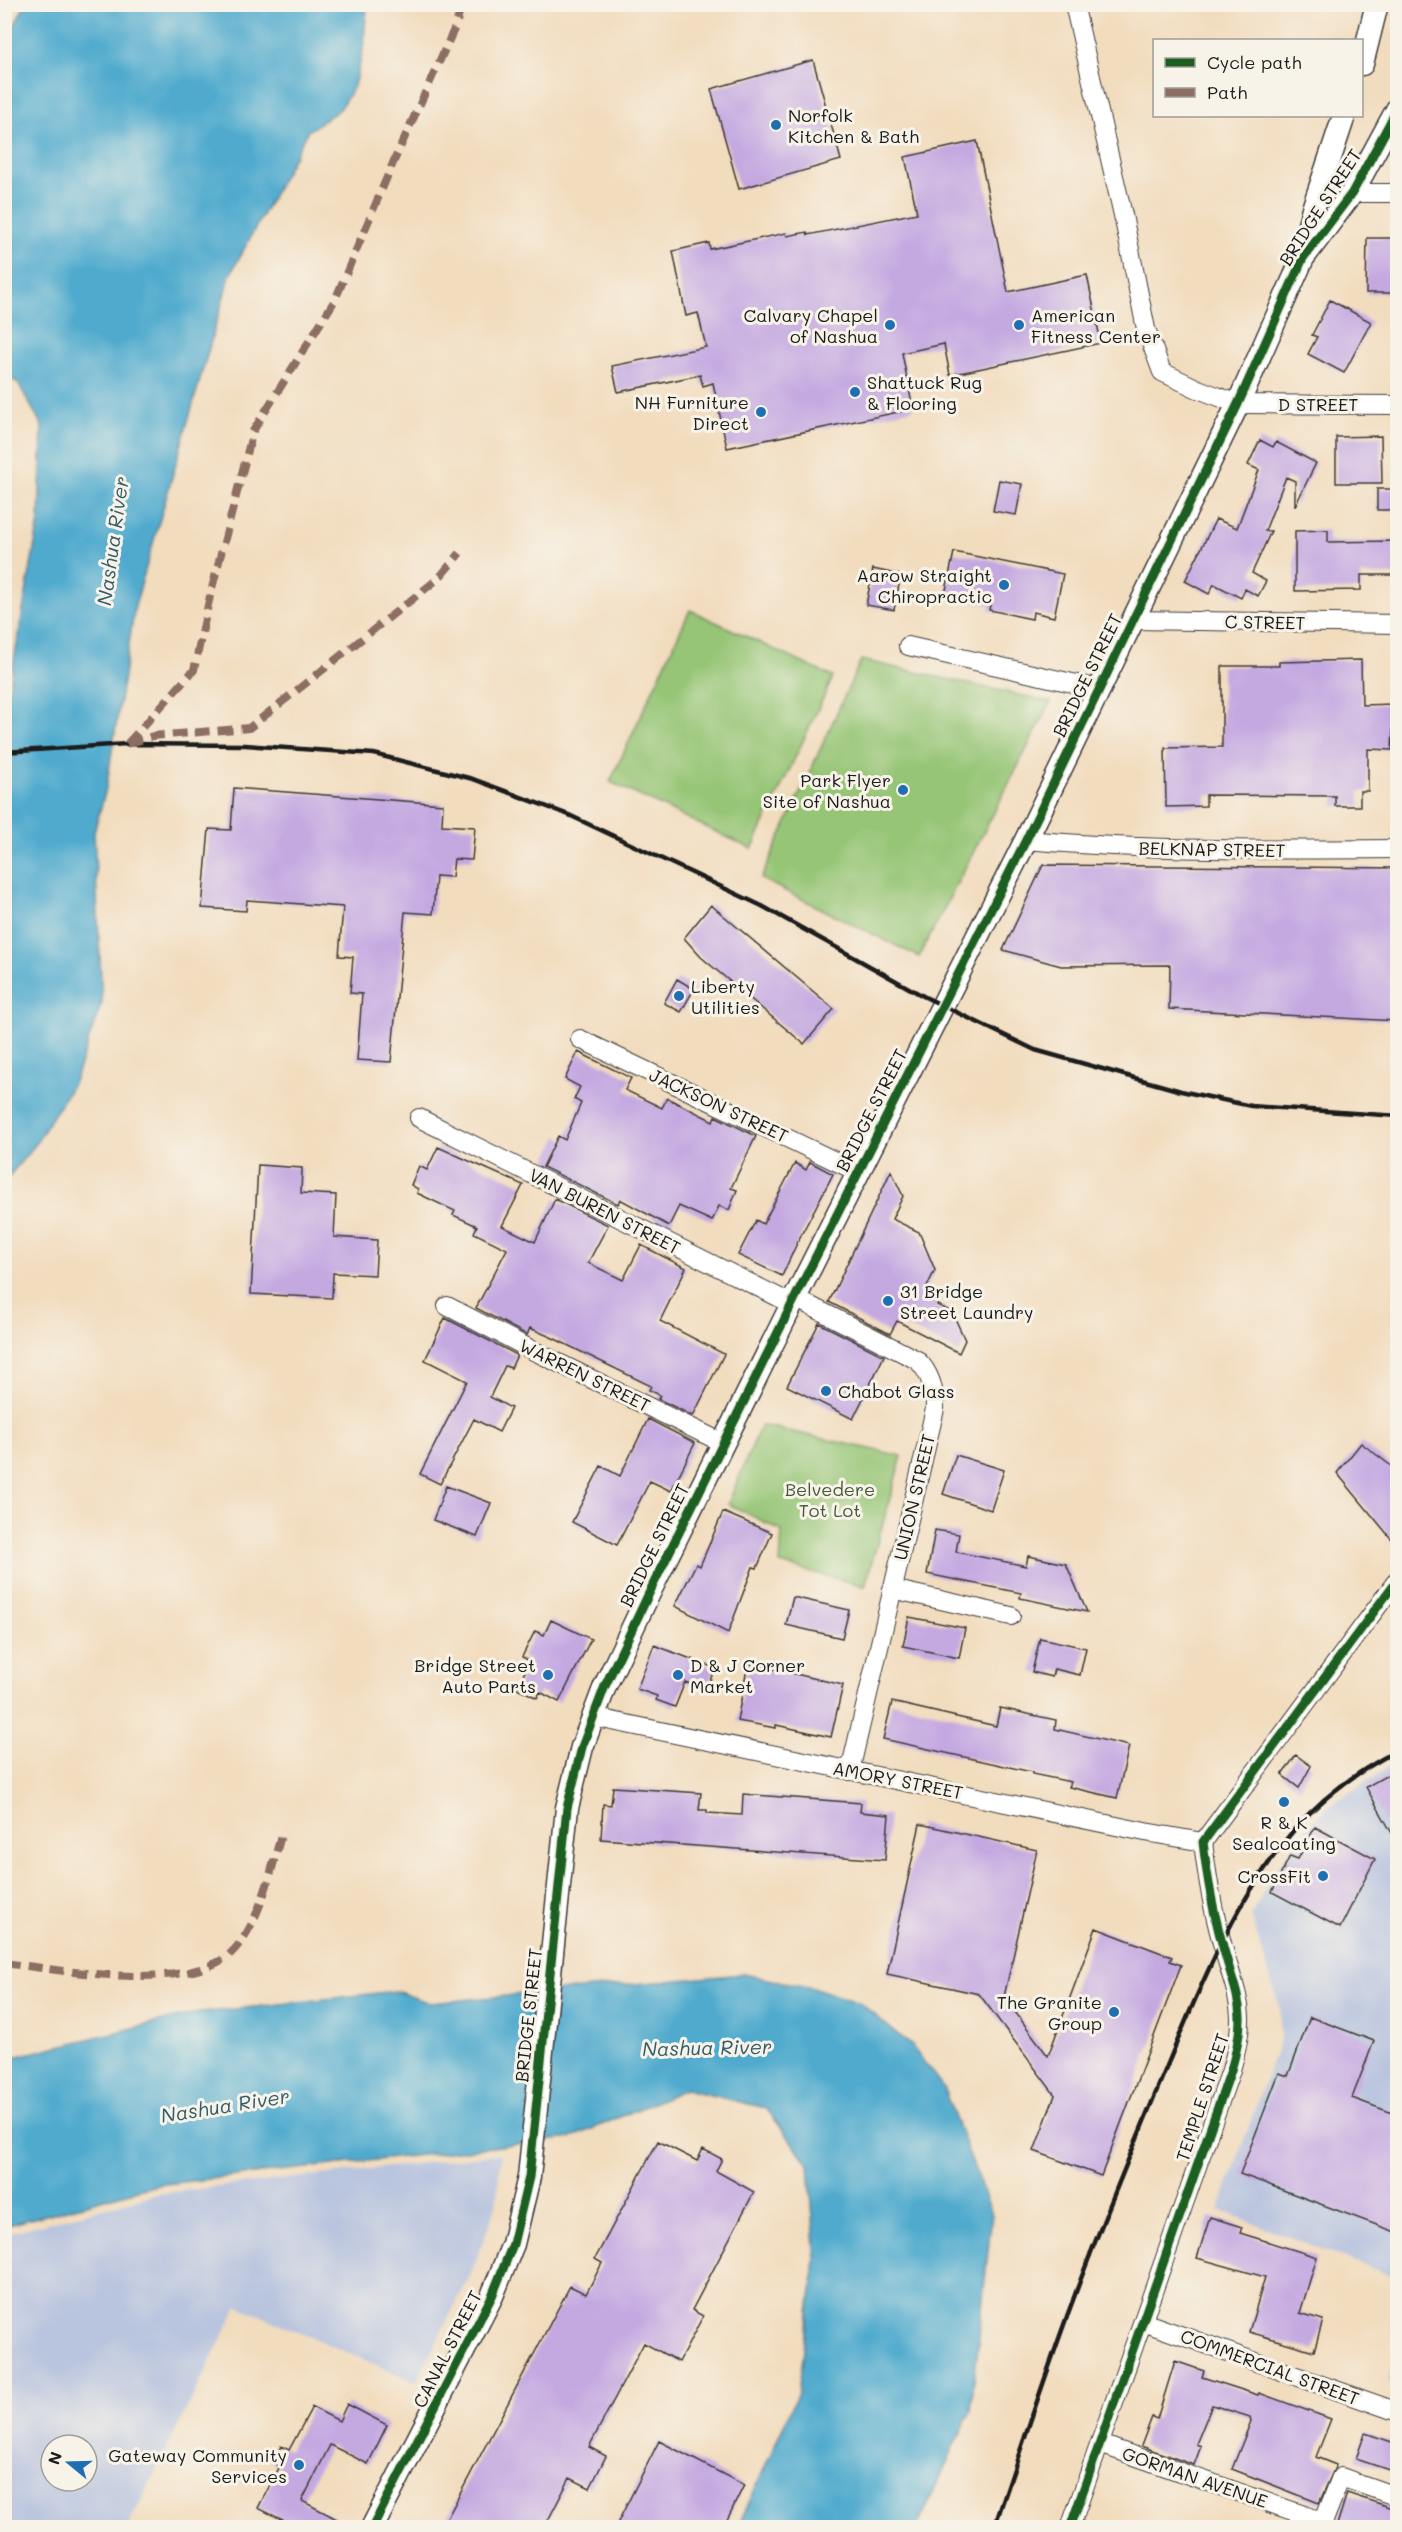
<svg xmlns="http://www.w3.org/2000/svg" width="1402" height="2532" viewBox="0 0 1402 2532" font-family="Mali,sans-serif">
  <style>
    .industrial { fill: #b9c4de; fill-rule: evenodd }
    .green { fill: #95c575; stroke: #587048; stroke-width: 1.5 }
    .water { fill: #50aace; stroke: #366375; stroke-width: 1.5 }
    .building { fill: #c4a9e1 }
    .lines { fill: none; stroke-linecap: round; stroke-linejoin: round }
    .minor-casing { stroke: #3c3934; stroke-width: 20 }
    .tertiary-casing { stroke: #3c3934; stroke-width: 25 }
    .minor { stroke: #fff; stroke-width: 18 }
    .tertiary { stroke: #fff; stroke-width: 22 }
    .rail { stroke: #1c1c1c; stroke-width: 4.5 }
    .quiet { stroke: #8d6e63; stroke-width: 8; stroke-dasharray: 15 8; stroke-linecap: butt }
    .cycleway-casing { stroke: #f7f3e8; stroke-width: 13 }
    .cycleway { stroke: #1b5e20; stroke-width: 9 }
    .poi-dot { fill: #1f6fb2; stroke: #f7f3e8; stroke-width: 2 }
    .labels { text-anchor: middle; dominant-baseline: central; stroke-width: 6; stroke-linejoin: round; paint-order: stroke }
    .poi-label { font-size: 18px; fill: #1c1c1c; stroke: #f7f3e8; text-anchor: end }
    .street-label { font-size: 18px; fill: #1c1c1c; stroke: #f7f3e8 }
    .park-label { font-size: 18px; fill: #46573b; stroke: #f7f3e8 }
    .water-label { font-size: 20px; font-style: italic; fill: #335c6c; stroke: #f7f3e8 }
  </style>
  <rect width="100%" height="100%" fill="#f7f3e8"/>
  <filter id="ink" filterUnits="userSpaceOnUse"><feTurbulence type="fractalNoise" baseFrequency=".0167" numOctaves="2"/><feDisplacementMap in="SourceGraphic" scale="12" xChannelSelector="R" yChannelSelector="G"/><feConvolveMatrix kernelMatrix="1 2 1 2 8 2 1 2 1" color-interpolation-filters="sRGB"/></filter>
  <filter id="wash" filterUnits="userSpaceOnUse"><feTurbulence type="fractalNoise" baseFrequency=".008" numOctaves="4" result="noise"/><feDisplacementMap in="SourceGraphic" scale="24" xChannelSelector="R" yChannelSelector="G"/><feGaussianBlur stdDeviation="1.35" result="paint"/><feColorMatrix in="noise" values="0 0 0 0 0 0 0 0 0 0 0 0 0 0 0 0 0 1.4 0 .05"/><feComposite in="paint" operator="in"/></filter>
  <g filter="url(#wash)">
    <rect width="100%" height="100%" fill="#f2dcbe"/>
    <!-- industrial -->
    <path class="industrial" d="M 1397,1762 L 1397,2278 L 1219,2210 L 1280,2039 L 1280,2009 L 1251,1915 L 1277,1868 L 1301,1835 L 1327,1807 Z
      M 501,2154 L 496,2206 L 471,2274 L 416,2382 L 238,2306 L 128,2527 L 5,2527 L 5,2234 L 157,2194 ZM 51,2445 L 87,2445 L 87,2481 L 51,2481 Z
      M 1397,2351 L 1397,2385 L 1387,2381 Z"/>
    <!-- green -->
    <path class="green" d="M 690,610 L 833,677 L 752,849 L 610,782 Z
      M 861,660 L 1051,702 L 919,957 L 761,879 Z
      M 761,1425 L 902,1456 L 865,1586 L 780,1564 L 782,1531 L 728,1504 Z"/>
    <!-- water -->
    <path class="water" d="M 25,5 L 367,5 L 363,50 L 354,86 L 339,110 L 308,131 L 230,275 L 135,606 L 106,789 L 94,832 L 102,1002 L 74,1082 L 35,1145 L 5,1181 L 5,711 L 39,521 L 42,426 L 18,383 L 4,374 L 5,43 Z
      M 743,1974 L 818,1989 L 859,2003 L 911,2045 L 943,2087 L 992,2214 L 971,2410 L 917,2528 L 738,2527 L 798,2393 L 816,2260 L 809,2165 L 766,2108 L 685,2089 L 571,2138 L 156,2185 L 5,2226 L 5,2059 L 192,2014 L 396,1991 L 430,2003 Z"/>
    <g id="blocks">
      <!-- building -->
      <path class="building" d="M 813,60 L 841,160 L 739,189 L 711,89 Z
        M 977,141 L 1008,292 L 1087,275 L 1101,343 L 950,375 L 944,344 L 902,353 L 913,409 L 727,448 L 713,383 L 703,386 L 700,375 L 618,392 L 612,366 L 706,347 L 698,313 L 686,316 L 673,251 L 709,243 L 710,249 L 786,233 L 787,236 L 807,232 L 808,235 L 917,213 L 905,157 Z
        M 1367,238 L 1398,238 L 1398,293 L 1366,293 Z
        M 1330,300 L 1371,322 L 1344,373 L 1308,354 L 1317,337 L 1312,335 Z
        M 1381,436 L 1382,483 L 1336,483 L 1336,437 Z
        M 1260,440 L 1273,447 L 1276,442 L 1316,463 L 1295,506 L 1295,481 L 1286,477 L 1265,531 L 1271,531 L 1252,573 L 1266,581 L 1258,596 L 1245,589 L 1241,598 L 1214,584 L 1209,594 L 1185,581 L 1216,519 L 1237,528 L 1259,470 L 1248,465 Z
        M 999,480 L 1022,484 L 1016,515 L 993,511 Z
        M 1377,489 L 1398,489 L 1398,510 L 1377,510 Z
        M 1328,530 L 1328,542 L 1394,541 L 1394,546 L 1398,546 L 1398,575 L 1361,575 L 1361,590 L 1295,591 L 1295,531 Z
        M 954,552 L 1063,574 L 1054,617 L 1033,612 L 1032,619 L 989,610 L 990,605 L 945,595 Z
        M 873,569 L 901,575 L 894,610 L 866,605 Z
        M 1361,660 L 1362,705 L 1393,704 L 1393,728 L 1392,750 L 1368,749 L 1368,791 L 1360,791 L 1360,806 L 1335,806 L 1335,796 L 1206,795 L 1206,806 L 1166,807 L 1165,748 L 1222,747 L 1222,666 L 1279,666 L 1279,662 Z
        M 234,788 L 443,804 L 442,825 L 475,827 L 472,860 L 454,859 L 452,877 L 436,876 L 433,914 L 405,912 L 391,1062 L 357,1060 L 362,994 L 350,993 L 353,957 L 339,956 L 343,907 L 247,900 L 246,911 L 202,908 L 209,829 L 231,830 Z
        M 1043,865 L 1398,868 L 1398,1021 L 1169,1009 L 1170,965 L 1061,966 L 1003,950 Z
        M 711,905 L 834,1009 L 804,1044 L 701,957 L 684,938 Z
        M 677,979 L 694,989 L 681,1012 L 664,1003 Z
        M 578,1052 L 631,1078 L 625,1090 L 662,1108 L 667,1098 L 713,1121 L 715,1116 L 756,1136 L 731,1188 L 737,1190 L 729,1210 L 719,1206 L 712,1221 L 679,1206 L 669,1226 L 620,1199 L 618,1204 L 543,1167 L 558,1136 L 565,1140 L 581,1103 L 574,1099 L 580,1087 L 565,1079 Z
        M 438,1147 L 523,1185 L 502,1226 L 535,1242 L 555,1199 L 608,1225 L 588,1263 L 623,1280 L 641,1245 L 686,1268 L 660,1321 L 724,1354 L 693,1416 L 658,1399 L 660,1395 L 649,1390 L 651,1386 L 553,1338 L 530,1328 L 527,1335 L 476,1308 L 507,1249 L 474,1233 L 477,1226 L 453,1215 L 455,1211 L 417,1193 L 418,1189 L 411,1185 L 419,1166 L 427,1170 Z
        M 810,1162 L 833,1174 L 798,1241 L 782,1276 L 738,1255 L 756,1220 L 763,1224 L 795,1163 L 806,1170 Z
        M 258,1165 L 302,1168 L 301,1193 L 336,1195 L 334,1237 L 377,1240 L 375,1275 L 333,1273 L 332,1298 L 251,1294 Z
        M 891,1171 L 903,1196 L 892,1219 L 919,1232 L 935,1270 L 926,1289 L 941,1296 L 937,1305 L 952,1312 L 965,1340 L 959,1353 L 897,1321 L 890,1334 L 829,1302 Z
        M 445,1318 L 517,1355 L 511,1368 L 505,1366 L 490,1397 L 511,1408 L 499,1432 L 474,1419 L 440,1484 L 420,1474 L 467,1381 L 425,1360 Z
        M 819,1323 L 884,1356 L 853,1419 L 787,1386 Z
        M 648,1419 L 695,1443 L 671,1491 L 650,1481 L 617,1545 L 572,1522 L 601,1466 L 620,1476 Z
        M 1361,1443 L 1398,1471 L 1398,1547 L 1337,1473 Z
        M 956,1455 L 1004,1470 L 991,1510 L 943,1494 Z
        M 446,1486 L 491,1503 L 477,1537 L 433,1520 Z
        M 723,1512 L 772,1533 L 757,1568 L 753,1567 L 728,1633 L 675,1606 L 696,1564 L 700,1566 Z
        M 935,1530 L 959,1534 L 956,1552 L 1026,1566 L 1028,1556 L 1066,1564 L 1087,1612 L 1020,1598 L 1021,1593 L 927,1574 Z
        M 793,1597 L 849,1610 L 842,1638 L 786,1625 Z
        M 909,1617 L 965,1628 L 959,1658 L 903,1646 Z
        M 551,1620 L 591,1639 L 559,1702 L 540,1692 L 537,1698 L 517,1688 L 530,1661 L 522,1657 L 535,1631 L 544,1635 Z
        M 1040,1638 L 1086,1648 L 1080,1675 L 1054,1669 L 1052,1677 L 1032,1672 Z
        M 654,1645 L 715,1668 L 706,1690 L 685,1682 L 675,1707 L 656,1700 L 657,1696 L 637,1689 Z
        M 748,1663 L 843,1685 L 831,1737 L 776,1725 L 776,1728 L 737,1721 Z
        M 892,1702 L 996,1726 L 1000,1708 L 1056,1720 L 1055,1729 L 1129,1746 L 1117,1798 L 1069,1787 L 1071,1782 L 1032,1774 L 1032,1772 L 883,1739 Z
        M 1296,1755 L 1311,1766 L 1299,1788 L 1282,1775 Z
        M 1398,1769 L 1398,1844 L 1366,1787 Z
        M 613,1787 L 701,1793 L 699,1810 L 707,1810 L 707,1813 L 742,1815 L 743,1794 L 861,1803 L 860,1812 L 889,1815 L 885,1860 L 601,1839 L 603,1804 L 611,1805 Z
        M 920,1824 L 1037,1850 L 1004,1997 L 1048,2056 L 1096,1928 L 1172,1957 L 1170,1961 L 1181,1965 L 1101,2176 L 1034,2151 L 1055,2095 L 979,1994 L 887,1974 Z
        M 1315,1827 L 1375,1859 L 1340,1928 L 1272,1892 L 1290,1856 L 1298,1859 Z
        M 1310,2017 L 1374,2041 L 1352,2098 L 1398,2115 L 1398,2233 L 1240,2174 L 1279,2073 L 1288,2076 Z
        M 658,2141 L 697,2161 L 703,2149 L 722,2159 L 716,2171 L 754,2192 L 692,2310 L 703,2316 L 679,2362 L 644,2343 L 589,2447 L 606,2456 L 590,2488 L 570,2478 L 544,2528 L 442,2528 L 570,2286 L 586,2294 L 602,2263 L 595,2259 Z
        M 1210,2217 L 1242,2227 L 1240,2233 L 1317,2257 L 1300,2313 L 1323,2320 L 1314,2351 L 1249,2332 L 1265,2277 L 1197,2258 Z
        M 1175,2361 L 1204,2371 L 1202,2377 L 1258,2395 L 1259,2393 L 1331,2419 L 1316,2457 L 1336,2465 L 1319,2503 L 1232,2469 L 1251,2421 L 1250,2417 L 1212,2405 L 1196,2444 L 1201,2446 L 1194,2465 L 1141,2446 L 1152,2417 L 1157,2419 Z
        M 347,2404 L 387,2425 L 368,2464 L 330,2445 L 302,2501 L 354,2528 L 284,2528 L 287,2522 L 258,2508 L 280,2466 L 273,2463 L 281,2446 L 289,2450 L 312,2407 L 339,2421 Z
        M 1365,2433 L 1398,2444 L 1398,2473 L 1356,2459 Z
        M 659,2441 L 744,2485 L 723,2528 L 615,2528 Z
        M 1347,2493 L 1398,2510 L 1398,2528 L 1336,2528 Z"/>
    </g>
  </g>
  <g filter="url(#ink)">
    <use href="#blocks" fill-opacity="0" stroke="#3c3934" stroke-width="1.5"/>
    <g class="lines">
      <!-- minor casing -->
      <g class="minor-casing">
        <path id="minor" d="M 1074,4 L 1123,215 L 1146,329 L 1162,372 L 1198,389 L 1238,404 L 1398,405
          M 1352,193 L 1398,193
          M 1132,620 L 1398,624
          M 908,646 L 1099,689
          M 1026,840 C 1150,851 1273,850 1398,849
          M 580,1039 L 858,1172
          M 419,1118 L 792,1304
          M 795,1298 L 917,1360 C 930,1372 935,1391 935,1409 L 850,1771
          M 447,1306 L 534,1351 L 723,1443
          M 892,1589 L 1011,1616
          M 593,1717 L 1145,1832 L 1203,1842
          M 1143,2322 L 1398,2412
          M 1100,2444 L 1324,2522
          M 1070,2528 L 1231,2070 C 1249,2009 1237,2000 1222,1943 C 1213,1911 1207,1876 1203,1842 L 1398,1579
          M 1321,2528 L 1341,2477 L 1398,2497"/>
      </g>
      <!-- tertiary casing -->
      <g class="tertiary-casing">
        <path id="tertiary" d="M 1362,64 L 1377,4
          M 1303,253 L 1312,212 L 1344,116
          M 372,2528 L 492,2296 L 513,2244 L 529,2177 L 567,1808 L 582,1747 L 605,1686 L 652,1587 L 795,1298 L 1026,840 L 1238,404 L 1303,258 L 1352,193 L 1398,108"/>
      </g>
      <!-- minor -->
      <use href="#minor" class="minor"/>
      <!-- tertiary -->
      <use href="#tertiary" class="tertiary"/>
      <!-- rail -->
      <path class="rail" d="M 4,752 L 127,744 L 245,745 L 374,754 L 473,779 L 569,815 L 762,906 L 925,997 L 1035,1050 L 1181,1091 L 1251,1106 L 1398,1116
        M 994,2528 C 1020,2452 1045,2375 1073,2300 C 1099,2229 1128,2160 1157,2090 C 1194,2001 1231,1904 1294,1830 C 1323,1796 1358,1771 1398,1750"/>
      <!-- quiet -->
      <path class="quiet" d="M 127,744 L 194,670 L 210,596 L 253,431 L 335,300 L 393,163 L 456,25 L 462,4
        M 127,744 L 153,736 L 249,728 L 439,578 L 460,553
        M 4,1963 C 59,1970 189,1993 231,1953 C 260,1925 271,1870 282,1832"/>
      <!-- cycleway casing -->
      <g class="cycleway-casing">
        <path id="cycleway" d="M 372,2528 L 492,2296 L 513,2244 L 529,2177 L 567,1808 L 582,1747 L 605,1686 L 652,1587 L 795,1298 L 1026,840 L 1238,404 L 1303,258 L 1352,193 L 1398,108
          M 1070,2528 L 1231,2070 C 1249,2009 1237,2000 1222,1943 C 1213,1911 1207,1876 1203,1842 L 1398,1579"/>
      </g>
      <!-- cycleway -->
      <use href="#cycleway" class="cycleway"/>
    </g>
  </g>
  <!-- markers -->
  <g class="poi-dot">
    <circle cx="776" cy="125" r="6"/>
    <circle cx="890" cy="325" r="6"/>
    <circle cx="1019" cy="325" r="6"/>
    <circle cx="855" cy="392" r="6"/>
    <circle cx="761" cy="412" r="6"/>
    <circle cx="1004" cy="585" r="6"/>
    <circle cx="903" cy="790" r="6"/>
    <circle cx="679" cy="996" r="6"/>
    <circle cx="888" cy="1301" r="6"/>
    <circle cx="826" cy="1391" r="6"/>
    <circle cx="548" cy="1675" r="6"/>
    <circle cx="678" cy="1675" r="6"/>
    <circle cx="1284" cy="1802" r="6"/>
    <circle cx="1323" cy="1876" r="6"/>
    <circle cx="1114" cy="2012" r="6"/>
    <circle cx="299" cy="2465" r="6"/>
  </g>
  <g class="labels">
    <!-- poi labels -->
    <g class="poi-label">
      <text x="788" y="115" text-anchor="start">Norfolk<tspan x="788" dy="21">Kitchen &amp; Bath</tspan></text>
      <text x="878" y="315">Calvary Chapel<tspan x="878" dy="21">of Nashua</tspan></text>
      <text x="1031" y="315" text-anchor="start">American<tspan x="1031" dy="21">Fitness Center</tspan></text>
      <text x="867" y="382" text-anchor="start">Shattuck Rug<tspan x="867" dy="21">&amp; Flooring</tspan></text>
      <text x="749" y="402">NH Furniture<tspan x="749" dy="21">Direct</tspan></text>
      <text x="992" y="575">Aarow Straight<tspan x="992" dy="21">Chiropractic</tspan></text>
      <text x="891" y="780">Park Flyer<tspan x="891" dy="21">Site of Nashua</tspan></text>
      <text x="691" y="986" text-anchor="start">Liberty<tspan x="691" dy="21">Utilities</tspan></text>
      <text x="900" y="1291" text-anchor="start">31 Bridge<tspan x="900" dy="21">Street Laundry</tspan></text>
      <text x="838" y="1391" text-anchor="start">Chabot Glass</text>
      <text x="536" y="1665">Bridge Street<tspan x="536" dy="21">Auto Parts</tspan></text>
      <text x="690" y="1665" text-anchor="start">D &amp; J Corner<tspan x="690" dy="21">Market</tspan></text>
      <text x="1284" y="1822" text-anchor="middle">R &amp; K<tspan x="1284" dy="21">Sealcoating</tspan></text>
      <text x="1311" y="1876">CrossFit</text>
      <text x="1102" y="2002">The Granite<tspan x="1102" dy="21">Group</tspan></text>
      <text x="287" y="2455">Gateway Community<tspan x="287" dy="21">Services</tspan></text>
    </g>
    <!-- street labels -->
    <g class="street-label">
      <text transform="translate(1320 207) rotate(-57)">BRIDGE STREET</text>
      <text x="1318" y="404">D STREET</text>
      <text transform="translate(1265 622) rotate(1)">C STREET</text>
      <text transform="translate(1087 675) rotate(-64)">BRIDGE STREET</text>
      <text transform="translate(1212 849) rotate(1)">BELKNAP STREET</text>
      <text transform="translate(719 1105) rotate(25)">JACKSON STREET</text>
      <text transform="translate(871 1110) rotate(-63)">BRIDGE STREET</text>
      <text transform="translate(605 1211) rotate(27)">VAN BUREN STREET</text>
      <text transform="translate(585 1375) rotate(26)">WARREN STREET</text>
      <text transform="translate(914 1497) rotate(-77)">UNION STREET</text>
      <text transform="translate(654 1545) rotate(-64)">BRIDGE STREET</text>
      <text transform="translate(898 1780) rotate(11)">AMORY STREET</text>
      <text transform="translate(528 2015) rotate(-84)">BRIDGE STREET</text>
      <text transform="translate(1202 2097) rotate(-72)">TEMPLE STREET</text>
      <text transform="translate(447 2349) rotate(-63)">CANAL STREET</text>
      <text transform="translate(1270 2367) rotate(20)">COMMERCIAL STREET</text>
      <text transform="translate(1195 2477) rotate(19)">GORMAN AVENUE</text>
    </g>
    <!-- park labels -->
    <g class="park-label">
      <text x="830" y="1489">Belvedere<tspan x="830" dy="21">Tot Lot</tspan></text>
    </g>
    <!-- water labels -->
    <g class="water-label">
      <text transform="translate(112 541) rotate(-82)">Nashua River</text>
      <text transform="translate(707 2047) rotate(-1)">Nashua River</text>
      <text transform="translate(225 2105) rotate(-9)">Nashua River</text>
    </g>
  </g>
  <!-- margin -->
  <rect width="1402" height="2532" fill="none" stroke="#f7f3e8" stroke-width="24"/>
  <!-- legend -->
  <rect x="1153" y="39" width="210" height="78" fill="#f7f3e8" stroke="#9f9d96" stroke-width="1.5"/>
  <rect x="1165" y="58" width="30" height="9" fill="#1b5e20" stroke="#9f9d96" stroke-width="1.5"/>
  <text x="1207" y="69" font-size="18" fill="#1c1c1c">Cycle path</text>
  <rect x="1165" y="88" width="30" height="9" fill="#8d6e63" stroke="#9f9d96" stroke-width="1.5"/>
  <text x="1207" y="99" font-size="18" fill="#1c1c1c">Path</text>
  <!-- north arrow -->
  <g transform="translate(69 2463) rotate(289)"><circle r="28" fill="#f7f3e8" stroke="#9f9d96" stroke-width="1.5"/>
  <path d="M0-4.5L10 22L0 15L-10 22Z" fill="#1f6fb2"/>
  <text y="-9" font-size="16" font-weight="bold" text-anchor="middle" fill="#1c1c1c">N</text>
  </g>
</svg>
